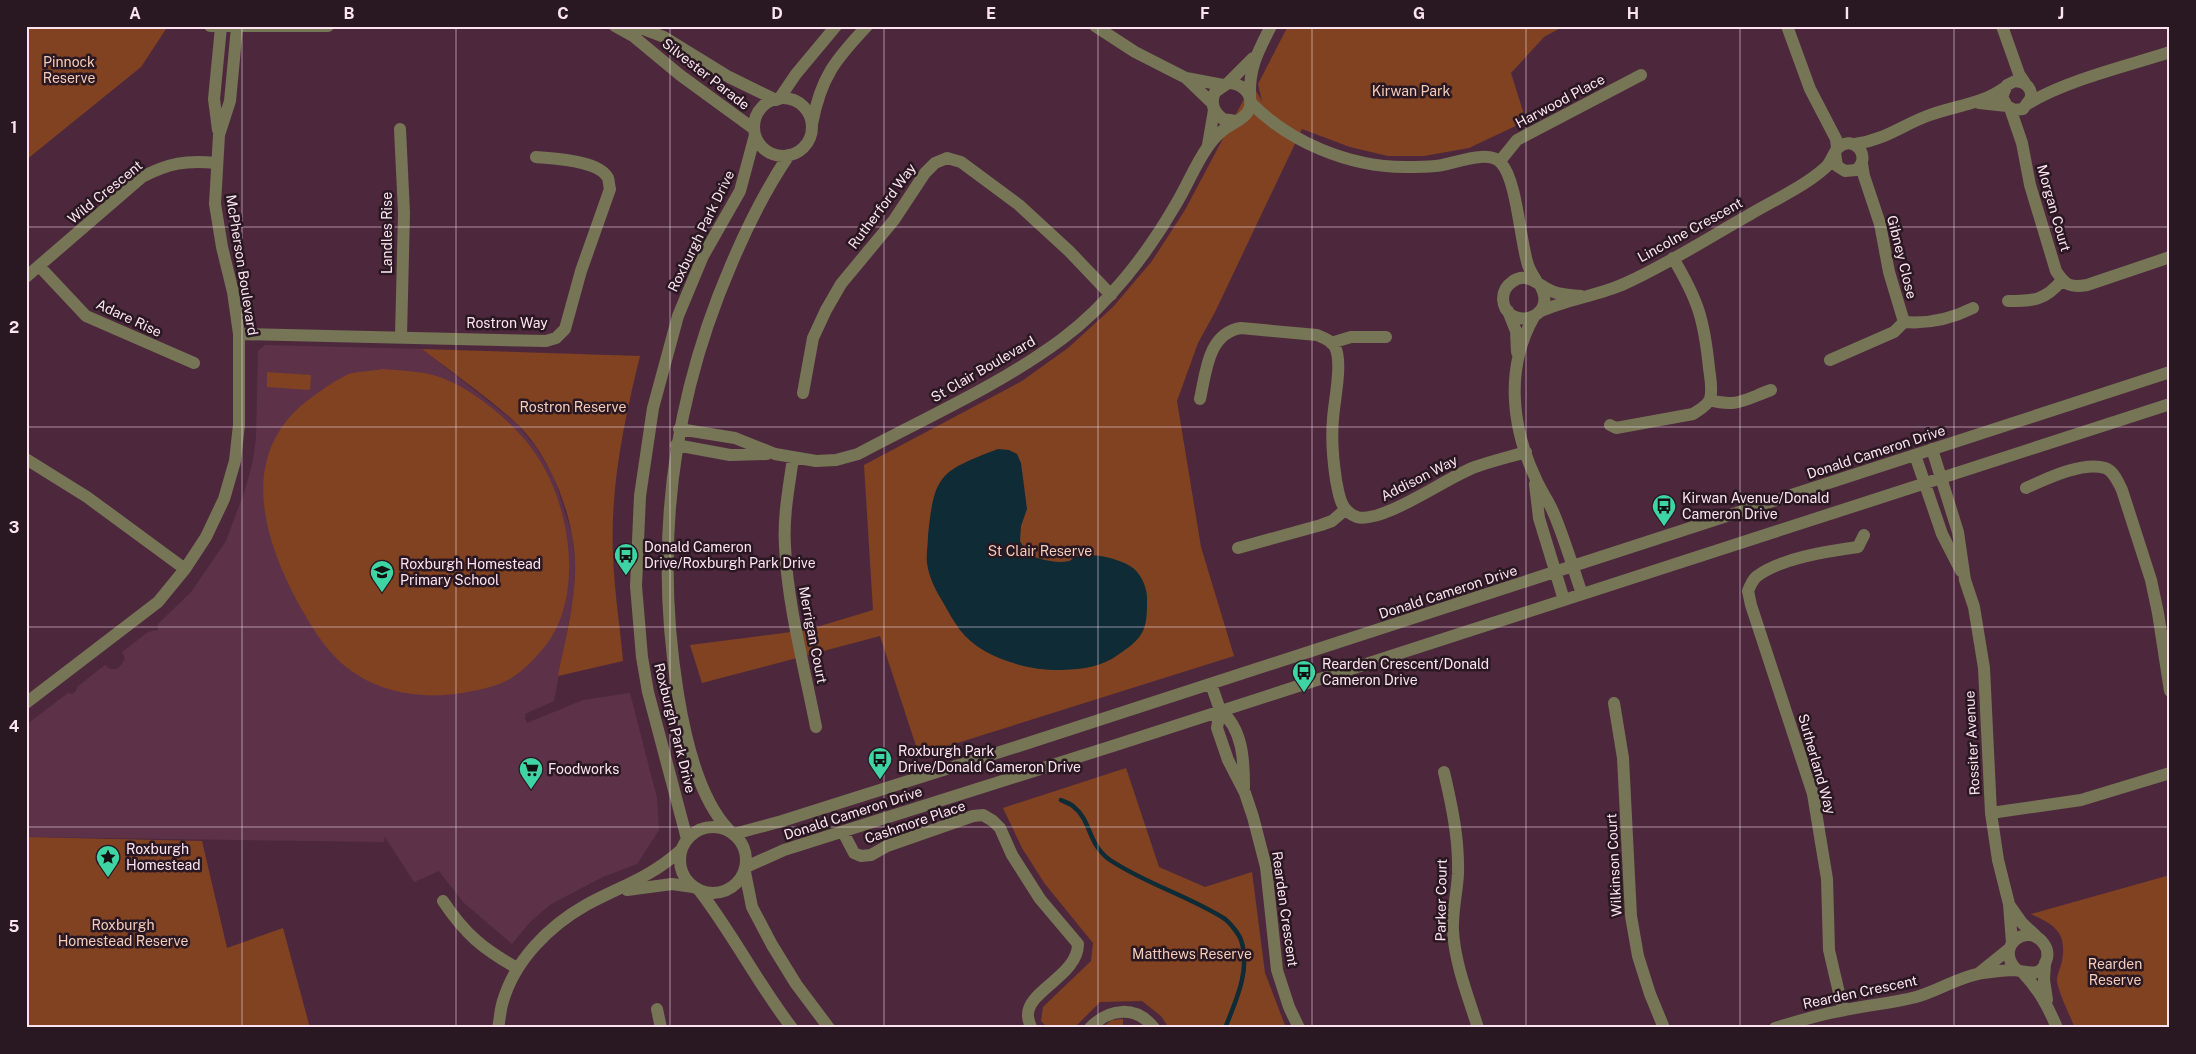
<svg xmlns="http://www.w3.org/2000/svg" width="2196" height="1054" viewBox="0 0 2196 1054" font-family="'Public Sans',sans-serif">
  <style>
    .built { fill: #5d3249 }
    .green { fill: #814221 }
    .water { fill: #0e2b36 }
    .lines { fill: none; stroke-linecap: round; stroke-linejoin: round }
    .stream { stroke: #0e2b36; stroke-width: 4.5 }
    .minor { stroke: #767556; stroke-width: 12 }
    .grid { fill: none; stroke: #fce3f0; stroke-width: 1; stroke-opacity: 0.55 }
    .labels { text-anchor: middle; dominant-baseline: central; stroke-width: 5; stroke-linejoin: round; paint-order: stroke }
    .park-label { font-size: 14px; fill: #f4ccb9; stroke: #291821 }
    .street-label { font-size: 14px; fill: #fce3f0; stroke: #291821 }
    .poi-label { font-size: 14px; fill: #fce3f0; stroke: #291821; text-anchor: start }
    .neatline { fill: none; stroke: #fce3f0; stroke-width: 2 }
    .grid-label { font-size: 16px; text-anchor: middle; font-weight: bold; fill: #fce3f0 }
  </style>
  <rect width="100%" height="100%" fill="#4d283d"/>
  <!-- built -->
  <path class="built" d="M 265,345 L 422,349 L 516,423 L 535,446 L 553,474 L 572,534 L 575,562 L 574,594 L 554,701 L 525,714 L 525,719 L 527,723 L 583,700 L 630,693 L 657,798 L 659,830 L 637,864 L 603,877 L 551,904 L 530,922 L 512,944 L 463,902 L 439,871 L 414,882 L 385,837 L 384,842 L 26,837 L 26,725 L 68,693 L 72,694 L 76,691 L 77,687 L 105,665 L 110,669 L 117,669 L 122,664 L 125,658 L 122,652 L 148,632 L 158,630 L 158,624 L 191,592 L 226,541 L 245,490 L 252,465 L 256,439 L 258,351 Z"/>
  <!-- green -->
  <path class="green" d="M 26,26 L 168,26 L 141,67 L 26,160 Z
    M 1288,26 L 1564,26 L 1544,37 L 1511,73 L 1526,121 L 1469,148 L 1424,156 L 1388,156 L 1350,147 L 1302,129 L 1215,312 L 1198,343 L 1177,401 L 1201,547 L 1234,656 L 919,755 L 880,636 L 702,683 L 690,645 L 807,630 L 873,610 L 864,465 L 1022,381 L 1068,348 L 1113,307 L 1152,261 L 1185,210 L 1252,84 L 1262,101 L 1258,84 Z
    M 422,349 L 640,356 C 624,421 610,488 613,555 C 614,590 620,626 623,661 L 558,676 C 565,639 576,601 575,563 C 574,516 550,454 515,422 C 486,396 453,373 422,349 Z
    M 383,369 C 404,371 428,371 447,380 C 478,393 516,425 535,453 C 571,504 586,600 542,650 C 515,681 502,686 462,693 C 426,699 386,694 356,674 C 328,656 313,629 297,601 C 260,531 238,448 315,395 C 325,388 337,379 349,374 C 359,371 372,371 383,369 Z
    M 267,372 L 311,375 L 310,390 L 267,387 Z
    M 1126,768 L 1159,867 L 1205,887 L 1252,872 L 1265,973 L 1286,1028 L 1169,1028 L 1161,1016 L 1142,1001 L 1100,1002 L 1074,1028 L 1048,1028 L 1041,1021 L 1043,1007 L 1091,961 L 1093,943 L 1045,884 L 1022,848 L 1003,808 Z
    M 26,837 L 202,841 L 227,948 L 283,928 L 310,1028 L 26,1028 Z
    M 2170,875 L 2170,1028 L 2075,1028 C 2071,1018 2057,989 2057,980 C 2057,974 2061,967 2062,961 C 2067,932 2055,925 2031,914 Z
    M 1123,1019 L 1123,1025 L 1101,1028 L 1112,1020 Z"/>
  <!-- water -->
  <path class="water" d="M 998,449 L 1009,450 L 1017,454 L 1021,463 L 1027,509 L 1021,526 L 1020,541 L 1028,555 C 1041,559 1055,564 1069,561 C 1072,560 1075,556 1078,556 C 1094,553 1116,558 1130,566 C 1141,572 1148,589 1147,601 C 1147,611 1147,622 1143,631 C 1139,640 1127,649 1119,654 C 1102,667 1084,669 1062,670 C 1029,671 981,658 960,630 C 954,622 949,613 944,604 C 936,591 929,578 927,563 C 926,555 928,545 928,536 C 934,473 941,471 998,449 Z"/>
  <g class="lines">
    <!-- stream -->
    <path class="stream" d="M 1061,800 C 1065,802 1071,804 1074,807 C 1091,820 1088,845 1110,860 C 1146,884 1189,896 1225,919 C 1230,923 1239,934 1241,940 C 1251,969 1236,1001 1225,1028"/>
    <!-- minor -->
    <path class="minor" d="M 210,26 L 328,26
      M 615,26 L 633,36 L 680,75 L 754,129
      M 635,26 L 664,37 L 729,77 L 776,100
      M 1095,26 L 1135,52 L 1186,78 L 1212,103
      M 1787,26 L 1810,89 L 1836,139 L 1837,149
      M 2002,26 L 2019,74 L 2025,83
      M 1186,78 L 1223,85
      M 1228,83 L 1253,58
      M 1250,96 C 1249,67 1258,52 1271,26
      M754 127a29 29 0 1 1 58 0a29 29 0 1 1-58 0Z
      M 779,99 L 796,74 L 836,26
      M 1250,102 C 1289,142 1349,167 1405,167 C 1415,167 1425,167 1435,166 C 1452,165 1488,148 1501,163 C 1517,180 1520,241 1528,265 C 1530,271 1534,277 1537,282
      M 1979,103 L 2007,106 L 2014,110 L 2023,109 L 2031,98 C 2032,88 2026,82 2015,81 L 2007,85 L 2002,97 L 2007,106
      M 2029,103 C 2067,80 2127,66 2170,52
      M 2010,108 L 2022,143 L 2030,185 L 2056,271 C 2065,285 2070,288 2087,285 L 2170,257
      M 812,124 C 821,77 835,60 867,26
      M 400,129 L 404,213 L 401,337
      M 218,130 L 214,99 L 221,27
      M 1855,144 C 1884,140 1901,126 1927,116 C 1953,106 1982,104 2004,88
      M 1208,145 L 1214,110
      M 1500,161 L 1517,140 L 1641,75
      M 1862,164 L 1864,176 L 1880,224 L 1889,272 L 1904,322
      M 39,266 L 86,316 L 194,363
      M 26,277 L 142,177 C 169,163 186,160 216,163
      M 1540,285 C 1560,320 1505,332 1503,299 C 1503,292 1506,286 1512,282 C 1527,270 1540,287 1554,292 C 1562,295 1572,295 1581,296
      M 2008,301 C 2033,301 2045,301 2062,280
      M 1508,311 L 1516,331 L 1517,352
      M 1539,312 C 1567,299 1598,296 1626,283 C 1668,264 1708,238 1749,215 C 1774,200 1804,187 1826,167 C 1832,161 1833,153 1838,148 C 1853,133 1873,157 1856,170 L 1845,171 L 1837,166 L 1835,153
      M 1535,315 C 1505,366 1511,425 1535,477 C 1540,490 1549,501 1554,514 C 1565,540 1573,568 1582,594
      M 239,334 L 546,341 L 556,338 L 565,329 L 581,271 L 610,189 C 609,186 609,181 608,178 C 599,160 554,159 536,157
      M 1331,343 L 1351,337 L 1386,337
      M 1830,360 L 1894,332 L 1904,322 C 1928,324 1951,319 1973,308
      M 803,393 L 813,338 L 826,310 L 841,284 L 894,220 L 925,173 L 935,163 L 947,158 L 961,162 L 1019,205 L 1070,252 L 1111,295
      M 1200,399 C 1206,372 1208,333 1241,328 L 1317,335 C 1324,338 1331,340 1335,347 C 1343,363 1334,401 1333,419 C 1331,440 1333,460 1336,480 C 1339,495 1340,511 1357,517 C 1383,524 1447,477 1475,467 C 1492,461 1509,457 1526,452
      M 1710,400 C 1736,408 1746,399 1771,390
      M 1610,425 L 1616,428 L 1693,414 C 1699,410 1707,406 1710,399 C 1713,389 1710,377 1709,368 C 1704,319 1698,300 1673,258
      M 679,429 L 735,438 L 775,454 L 816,461 L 836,460 L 858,454 C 927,417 1000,385 1062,339 C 1108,305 1148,253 1176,204 C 1187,186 1195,165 1207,148 C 1211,142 1217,135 1222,131 C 1231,123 1247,119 1250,107 C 1253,93 1241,83 1228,83 L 1215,92 C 1210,103 1213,112 1223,119 L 1236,121
      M 676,445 L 730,455 L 767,454
      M 1932,449 L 1958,532 L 1965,580 L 1974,607 L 1984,668 L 1991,813 L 1998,860 L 2009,904 L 2012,943
      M 1915,455 L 1942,534 L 1961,571
      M 793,458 C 789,487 783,516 785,546 C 787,603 805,670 816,727
      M 26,459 L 87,497 L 185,569
      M 1535,484 L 1539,518 L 1564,600
      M 2026,488 C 2046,479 2083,461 2105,468 C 2114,471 2118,482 2122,490 L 2151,580 L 2158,613 L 2170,691
      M 1238,548 L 1321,525 L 1332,521 L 1345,510
      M 1211,684 L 1220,710 L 1217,728 L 1228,760 L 1245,793 L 1253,817 L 1266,867 L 1277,970 L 1289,1007 L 1299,1028
      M 26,703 L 158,602 L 185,569 L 206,537 L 224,499 L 235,461 L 239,425 L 239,334 L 233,292 L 222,247 L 215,204 L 219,135 L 230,101 L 237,27
      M 1614,703 L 1623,758 L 1631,916 L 1638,956 L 1650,994 L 1664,1028
      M 1220,710 C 1243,729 1244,760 1244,788
      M 1444,772 C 1452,806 1459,839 1458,874 C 1457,893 1452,912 1453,931 C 1455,964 1468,996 1478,1028
      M 1991,813 L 2081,800 L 2170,773
      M680 860a33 33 0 1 1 66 0a33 33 0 1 1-66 0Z
      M 729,830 C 698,798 685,737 678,694 C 654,546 671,404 731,265 C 747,227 765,190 789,155
      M 843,832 L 854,853 L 861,856 L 871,855 L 887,846 L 973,816 L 983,815 L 993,821 L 1000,828 L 1012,855 L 1040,899 L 1078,944 C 1078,976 1026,991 1028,1016 C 1028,1020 1030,1024 1031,1028
      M 734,834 L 782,821 L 1019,746 L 2170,372
      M 687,839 L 648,692 L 642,657 L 636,586 L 640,496 L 653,408 L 678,316 L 703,256 L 740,191 L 755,135
      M 746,867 L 784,850 L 1119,744 L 2170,404
      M 745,872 L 752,907 L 772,945 L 796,984 L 829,1028
      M 627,890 L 672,884 L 693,887
      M 699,890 C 733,934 758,984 792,1028
      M 443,901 C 465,934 483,949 517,968
      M 2010,906 L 2022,923 L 2036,936
      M 2045,963 L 2044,980 L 2047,1000
      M 2023,973 C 2039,990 2048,1006 2057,1028
      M 1978,974 L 2009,949
      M 657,1009 L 661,1028
      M 1843,1010 L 1829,950 L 1827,879 L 1813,794 L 1751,605 L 1748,591 C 1750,586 1753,580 1756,577 C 1780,558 1829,551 1858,547 L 1864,535
      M 498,1028 C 500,1019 500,1010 503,1001 C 515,960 549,926 586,905 C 621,886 650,878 681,850
      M 1090,1028 C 1109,1008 1136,1005 1154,1028
      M 1775,1028 C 1798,1021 1821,1014 1845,1010 C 1868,1005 1893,1003 1916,997 C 1938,991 1960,976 1983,973 C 1993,972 2004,970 2014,970 C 2027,971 2042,980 2047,958 C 2048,953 2047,948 2044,944 C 2028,921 1993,947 2017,970"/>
  </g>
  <!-- grid -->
  <path class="grid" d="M 242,26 L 242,1028M 456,26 L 456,1028M 670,26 L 670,1028M 884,26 L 884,1028M 1098,26 L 1098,1028M 1312,26 L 1312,1028M 1526,26 L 1526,1028M 1740,26 L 1740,1028M 1954,26 L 1954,1028M 26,227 L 2170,227M 26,427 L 2170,427M 26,627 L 2170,627M 26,827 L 2170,827"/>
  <!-- icons -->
  <defs>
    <g id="bus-pin" transform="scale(1.25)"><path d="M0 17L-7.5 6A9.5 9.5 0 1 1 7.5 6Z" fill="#3ed4a3" stroke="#291821"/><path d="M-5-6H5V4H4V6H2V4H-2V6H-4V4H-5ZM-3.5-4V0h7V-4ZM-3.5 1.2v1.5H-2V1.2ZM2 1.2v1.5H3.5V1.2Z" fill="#111"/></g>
    <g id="school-pin" transform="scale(1.25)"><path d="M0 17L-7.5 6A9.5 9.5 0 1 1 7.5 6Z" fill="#3ed4a3" stroke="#291821"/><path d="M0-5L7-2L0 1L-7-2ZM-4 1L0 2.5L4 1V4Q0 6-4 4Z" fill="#111"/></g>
    <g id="supermarket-pin" transform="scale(1.25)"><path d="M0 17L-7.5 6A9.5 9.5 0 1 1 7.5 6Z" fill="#3ed4a3" stroke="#291821"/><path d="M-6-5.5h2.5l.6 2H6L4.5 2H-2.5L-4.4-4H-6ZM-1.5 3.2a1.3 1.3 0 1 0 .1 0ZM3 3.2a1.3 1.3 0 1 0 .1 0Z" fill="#111"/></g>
    <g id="sight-pin" transform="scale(1.25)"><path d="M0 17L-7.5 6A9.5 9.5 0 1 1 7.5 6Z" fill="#3ed4a3" stroke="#291821"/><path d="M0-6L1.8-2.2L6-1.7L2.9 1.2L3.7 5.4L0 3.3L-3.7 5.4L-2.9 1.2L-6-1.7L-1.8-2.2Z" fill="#111"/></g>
  </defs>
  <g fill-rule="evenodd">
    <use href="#bus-pin" x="1664" y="506"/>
    <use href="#bus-pin" x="626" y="555"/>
    <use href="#school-pin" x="382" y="572"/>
    <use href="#bus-pin" x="1304" y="672"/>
    <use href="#bus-pin" x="880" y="759"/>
    <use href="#supermarket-pin" x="531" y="769"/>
    <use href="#sight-pin" x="108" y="857"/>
  </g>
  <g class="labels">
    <!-- park labels -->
    <g class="park-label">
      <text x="69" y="62">Pinnock<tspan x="69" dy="16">Reserve</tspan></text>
      <text x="1411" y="91">Kirwan Park</text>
      <text x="573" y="407">Rostron Reserve</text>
      <text x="1040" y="551">St Clair Reserve</text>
      <text x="123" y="925">Roxburgh<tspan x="123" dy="16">Homestead Reserve</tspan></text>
      <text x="1192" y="954">Matthews Reserve</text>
      <text x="2115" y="964">Rearden<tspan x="2115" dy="16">Reserve</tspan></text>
    </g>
    <!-- street labels -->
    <g class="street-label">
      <text transform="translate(706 74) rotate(38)">Silvester Parade</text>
      <text transform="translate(1560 101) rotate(-28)">Harwood Place</text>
      <text transform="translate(105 192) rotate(-39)">Wild Crescent</text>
      <text transform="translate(882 206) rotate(-53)">Rutherford Way</text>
      <text transform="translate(2054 208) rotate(74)">Morgan Court</text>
      <text transform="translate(1690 230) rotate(-29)">Lincolne Crescent</text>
      <text transform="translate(701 231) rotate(-64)">Roxburgh Park Drive</text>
      <text transform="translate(387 233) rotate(-90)">Landles Rise</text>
      <text transform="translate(1902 257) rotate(76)">Gibney Close</text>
      <text transform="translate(242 265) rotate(81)">McPherson Boulevard</text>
      <text transform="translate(129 318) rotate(25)">Adare Rise</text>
      <text x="507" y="323">Rostron Way</text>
      <text transform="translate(983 369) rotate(-30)">St Clair Boulevard</text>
      <text transform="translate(1876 452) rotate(-18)">Donald Cameron Drive</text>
      <text transform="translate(1419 478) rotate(-27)">Addison Way</text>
      <text transform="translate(1448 592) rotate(-18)">Donald Cameron Drive</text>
      <text transform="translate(813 635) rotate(79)">Merrigan Court</text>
      <text transform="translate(675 728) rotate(76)">Roxburgh Park Drive</text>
      <text transform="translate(1972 743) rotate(-93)">Rossiter Avenue</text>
      <text transform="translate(1817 764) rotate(74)">Sutherland Way</text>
      <text transform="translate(853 813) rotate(-18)">Donald Cameron Drive</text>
      <text transform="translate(915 822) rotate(-19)">Cashmore Place</text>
      <text transform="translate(1614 865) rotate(-93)">Wilkinson Court</text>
      <text transform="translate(1441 900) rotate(-89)">Parker Court</text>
      <text transform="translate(1285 909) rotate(82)">Rearden Crescent</text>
      <text transform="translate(1860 992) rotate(-12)">Rearden Crescent</text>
    </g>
    <!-- poi labels -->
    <g class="poi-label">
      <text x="1682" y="498">Kirwan Avenue/Donald<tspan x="1682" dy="16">Cameron Drive</tspan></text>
      <text x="644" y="547">Donald Cameron<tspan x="644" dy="16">Drive/Roxburgh Park Drive</tspan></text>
      <text x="400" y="564">Roxburgh Homestead<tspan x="400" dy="16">Primary School</tspan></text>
      <text x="1322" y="664">Rearden Crescent/Donald<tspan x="1322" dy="16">Cameron Drive</tspan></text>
      <text x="898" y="751">Roxburgh Park<tspan x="898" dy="16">Drive/Donald Cameron Drive</tspan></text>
      <text x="548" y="769">Foodworks</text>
      <text x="126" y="849">Roxburgh<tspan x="126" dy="16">Homestead</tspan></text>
    </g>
  </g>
  <!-- border -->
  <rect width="2196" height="1054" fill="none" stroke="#291821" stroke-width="55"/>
  <rect x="28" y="28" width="2140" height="998" class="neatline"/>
  <g class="grid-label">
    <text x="135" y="19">A</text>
    <text x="349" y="19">B</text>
    <text x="563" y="19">C</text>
    <text x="777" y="19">D</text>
    <text x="991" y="19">E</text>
    <text x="1205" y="19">F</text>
    <text x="1419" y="19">G</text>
    <text x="1633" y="19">H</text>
    <text x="1847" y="19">I</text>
    <text x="2061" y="19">J</text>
    <text x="14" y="133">1</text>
    <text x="14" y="333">2</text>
    <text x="14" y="533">3</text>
    <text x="14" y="732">4</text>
    <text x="14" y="932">5</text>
  </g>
</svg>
